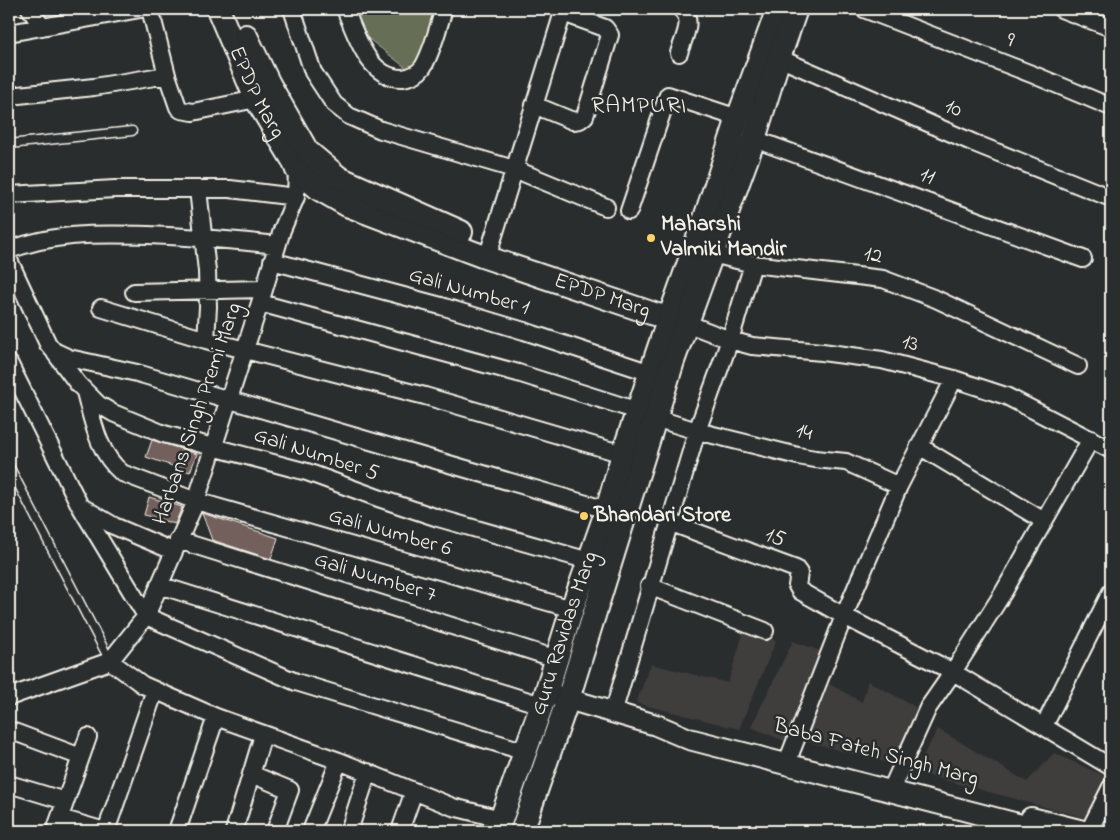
<svg xmlns="http://www.w3.org/2000/svg" width="1120" height="840" viewBox="0 0 1120 840" font-family="'Indie Flower',sans-serif">
  <style>
    .built { fill: #403d3c }
    .green { fill: #666e54; stroke: #adb09e }
    .building { fill: #73615c; stroke: #f4f1e8 }
    .lines { fill: none; stroke-linecap: round; stroke-linejoin: round }
    .service-casing { stroke: #f4f1e8; stroke-width: 11 }
    .minor-casing { stroke: #f4f1e8; stroke-width: 20 }
    .tertiary-casing { stroke: #f4f1e8; stroke-width: 24 }
    .secondary-casing { stroke: #f4f1e8; stroke-width: 26 }
    .service { stroke: #2a2d2e; stroke-width: 8 }
    .minor { stroke: #2a2d2e; stroke-width: 16 }
    .tertiary { stroke: #2a2d2e; stroke-width: 20 }
    .secondary { stroke: #2a2d2e; stroke-width: 22 }
    .poi-dot { fill: #ffd166; stroke: #2a2d2e; stroke-width: 2 }
    .labels { text-anchor: middle; dominant-baseline: central; stroke-width: 5; stroke-linejoin: round; paint-order: stroke }
    .street-label { font-size: 22px; fill: #f4f1e8; stroke: #2a2d2e }
    .poi-label { font-size: 22px; font-weight: bold; fill: #f4f1e8; stroke: #2a2d2e; text-anchor: start }
    .neighbourhood-label { font-size: 24px; letter-spacing: 1px; fill: #f4f1e8; stroke: #2a2d2e }
  </style>
  <rect width="100%" height="100%" fill="#2a2d2e"/>
  <filter id="ink" filterUnits="userSpaceOnUse"><feTurbulence type="fractalNoise" baseFrequency=".02" numOctaves="2"/><feDisplacementMap in="SourceGraphic" scale="10" xChannelSelector="R" yChannelSelector="G"/><feConvolveMatrix kernelMatrix="1 2 1 2 8 2 1 2 1" color-interpolation-filters="sRGB"/></filter>
  <g filter="url(#ink)">
    <!-- built -->
    <path class="built" d="M 745,627 L 776,641 L 739,729 L 636,703 L 651,664 L 728,683 Z
      M 793,641 L 826,653 L 789,743 L 751,727 Z
      M 868,681 L 934,717 L 930,722 L 911,769 L 804,741 L 829,684 L 862,702 Z
      M 938,729 L 1027,782 L 1054,753 L 1111,779 L 1111,810 L 1105,823 L 914,772 Z"/>
    <!-- green -->
    <path class="green" d="M 348,9 L 438,9 L 414,74 L 365,36 Z"/>
    <!-- building -->
    <path class="building" d="M 152,440 L 197,454 L 190,472 L 146,457 Z
      M 149,497 L 182,507 L 175,524 L 144,515 Z
      M 202,513 L 278,538 L 271,559 L 212,540 Z"/>
    <g class="lines">
      <!-- service casing -->
      <g class="service-casing">
        <path id="service" d="M 9,144 L 132,131
          M 9,466 L 110,661"/>
      </g>
      <!-- minor casing -->
      <g class="minor-casing">
        <path id="minor" d="M 30,9 L 42,27
          M 150,9 L 167,75 L 178,107 L 181,110 L 193,112 L 256,99
          M 292,9 L 313,72 L 334,104 L 349,116 L 381,130 L 514,169 L 606,207
          M 345,9 C 356,34 368,79 403,78 C 411,77 418,74 423,67 C 433,50 438,27 444,9
          M 864,9 L 1034,75 L 1111,107
          M 1061,9 L 1111,28
          M 9,33 L 140,9
          M 679,53 C 683,39 695,19 681,9
          M 779,58 L 974,143 L 1111,198
          M 9,96 L 94,87 L 167,75
          M 534,105 L 573,121 L 580,120 L 585,116 L 610,35 L 605,28 L 563,13
          M 754,139 L 1083,259
          M 198,189 L 207,271 L 208,307 L 206,340
          M 9,195 L 115,189 L 230,189 L 296,197
          M 629,211 L 668,95 L 738,118
          M 9,250 C 58,232 97,234 148,235 C 191,237 234,240 277,245
          M 712,254 L 753,264 L 883,279 L 936,299 L 1078,366
          M 487,258 L 564,9
          M 9,260 L 48,344 L 54,351 L 69,358 L 137,373 L 607,510
          M 272,261 L 441,306 L 524,331 L 651,373
          M 134,292 L 264,289
          M 260,303 L 518,373 L 638,411
          M 101,308 L 206,340 L 425,396 L 623,454
          M 686,323 L 730,340 L 752,346 L 822,352 L 882,360 L 954,379 L 1006,396 L 1111,450
          M 55,353 L 78,384 L 98,404 L 113,413 L 164,434 L 307,472 L 381,499 L 438,518 L 589,561
          M 9,363 L 80,506 L 146,616 L 296,682 L 526,752
          M 954,379 L 899,486 L 844,616 L 953,672 L 1111,767
          M 85,392 C 93,422 98,453 122,473 L 196,501 L 572,609
          M 655,418 L 697,431 L 798,456 L 815,459 L 846,462 L 899,486
          M 919,446 L 1044,521
          M 82,507 L 114,526 L 173,551
          M 669,522 L 796,569 L 799,573 L 797,586 L 800,591 L 844,616 L 786,765
          M 178,540 L 557,659
          M 159,585 L 541,705
          M 649,586 L 765,631
          M 110,661 L 143,685 L 216,717 L 339,761 L 453,807 L 501,819
          M 9,697 L 110,661 L 146,616 L 196,501 L 260,303 L 282,230 L 296,197 L 297,170 L 300,164
          M 613,713 L 697,431 L 730,340 L 753,264
          M 1044,726 L 1111,592
          M 9,730 L 81,757
          M 251,774 L 290,790 L 275,831
          M 9,784 L 65,801
          M 890,792 L 928,708 L 953,672 L 1003,593 L 1091,439
          M 60,818 L 105,831
          M 55,831 L 88,737
          M 106,831 L 155,690
          M 177,831 L 216,717
          M 234,831 L 263,735
          M 311,831 L 339,761
          M 349,831 L 368,772
          M 400,831 L 414,791
          M 1089,831 L 1111,787"/>
      </g>
      <!-- tertiary casing -->
      <g class="tertiary-casing">
        <path id="tertiary" d="M 554,695 L 656,725 L 689,739 L 1045,831
          M 1031,818 L 1083,831"/>
      </g>
      <!-- secondary casing -->
      <g class="secondary-casing">
        <g id="secondary">
          <path id="s1" d="M 218,9 L 256,99 L 293,160 L 297,170 L 319,189 L 347,205 L 482,256 L 660,316 L 670,315"/>
          <path d="M 246,36 L 269,84 L 307,151 L 339,178 L 461,232"/>
          <path id="s2" d="M 497,831 L 546,693 L 572,609 L 607,510 L 623,454 L 667,324 L 705,218 L 738,118 L 778,9"/>
          <path d="M 522,831 L 568,699 L 673,361 L 754,139 L 779,58 L 796,9"/>
        </g>
      </g>
      <!-- service -->
      <use href="#service" class="service"/>
      <!-- minor -->
      <use href="#minor" class="minor"/>
      <!-- tertiary -->
      <use href="#tertiary" class="tertiary"/>
      <!-- secondary -->
      <use href="#secondary" class="secondary"/>
    </g>
  </g>
  <!-- markers -->
  <g class="poi-dot">
    <circle cx="651" cy="238" r="5"/>
    <circle cx="584" cy="516" r="5"/>
  </g>
  <g class="labels">
    <!-- street labels -->
    <g class="street-label">
      <text transform="translate(1010 41) rotate(21)">9</text>
      <text stroke="none"><textPath href="#s1" startOffset="92">EPDP Marg</textPath></text>
      <text transform="translate(953 109) rotate(23)">10</text>
      <text transform="translate(927 177) rotate(20)">11</text>
      <text transform="translate(873 256) rotate(9)">12</text>
      <text transform="translate(469 292) rotate(16)">Gali Number 1</text>
      <text stroke="none"><textPath href="#s1" startOffset="512">EPDP Marg</textPath></text>
      <text transform="translate(910 344) rotate(14)">13</text>
      <text transform="translate(198 414) rotate(-71)">Harbans Singh Premi Marg</text>
      <text transform="translate(804 433) rotate(14)">14</text>
      <text transform="translate(316 455) rotate(18)">Gali Number 5</text>
      <text transform="translate(390 533) rotate(16)">Gali Number 6</text>
      <text transform="translate(775 538) rotate(21)">15</text>
      <text transform="translate(375 578) rotate(17)">Gali Number 7</text>
      <text stroke="none"><textPath href="#s2" startOffset="209">Guru Ravidas Marg</textPath></text>
      <text transform="translate(876 753) rotate(15)">Baba Fateh Singh Marg</text>
    </g>
    <!-- poi labels -->
    <g class="poi-label">
      <text x="661" y="225">Maharshi<tspan x="661" dy="25">Valmiki Mandir</tspan></text>
      <text x="594" y="516">Bhandari Store</text>
    </g>
    <!-- neighbourhood labels -->
    <g class="neighbourhood-label">
      <text x="639" y="106">RAMPURI</text>
    </g>
  </g>
  <!-- margin -->
  <rect width="1120" height="840" fill="none" stroke="#2a2d2e" stroke-width="30"/>
  <rect x="15" y="15" width="1090" height="810" fill="none" stroke="#f4f1e8" stroke-width="2" filter="url(#ink)"/>
</svg>
